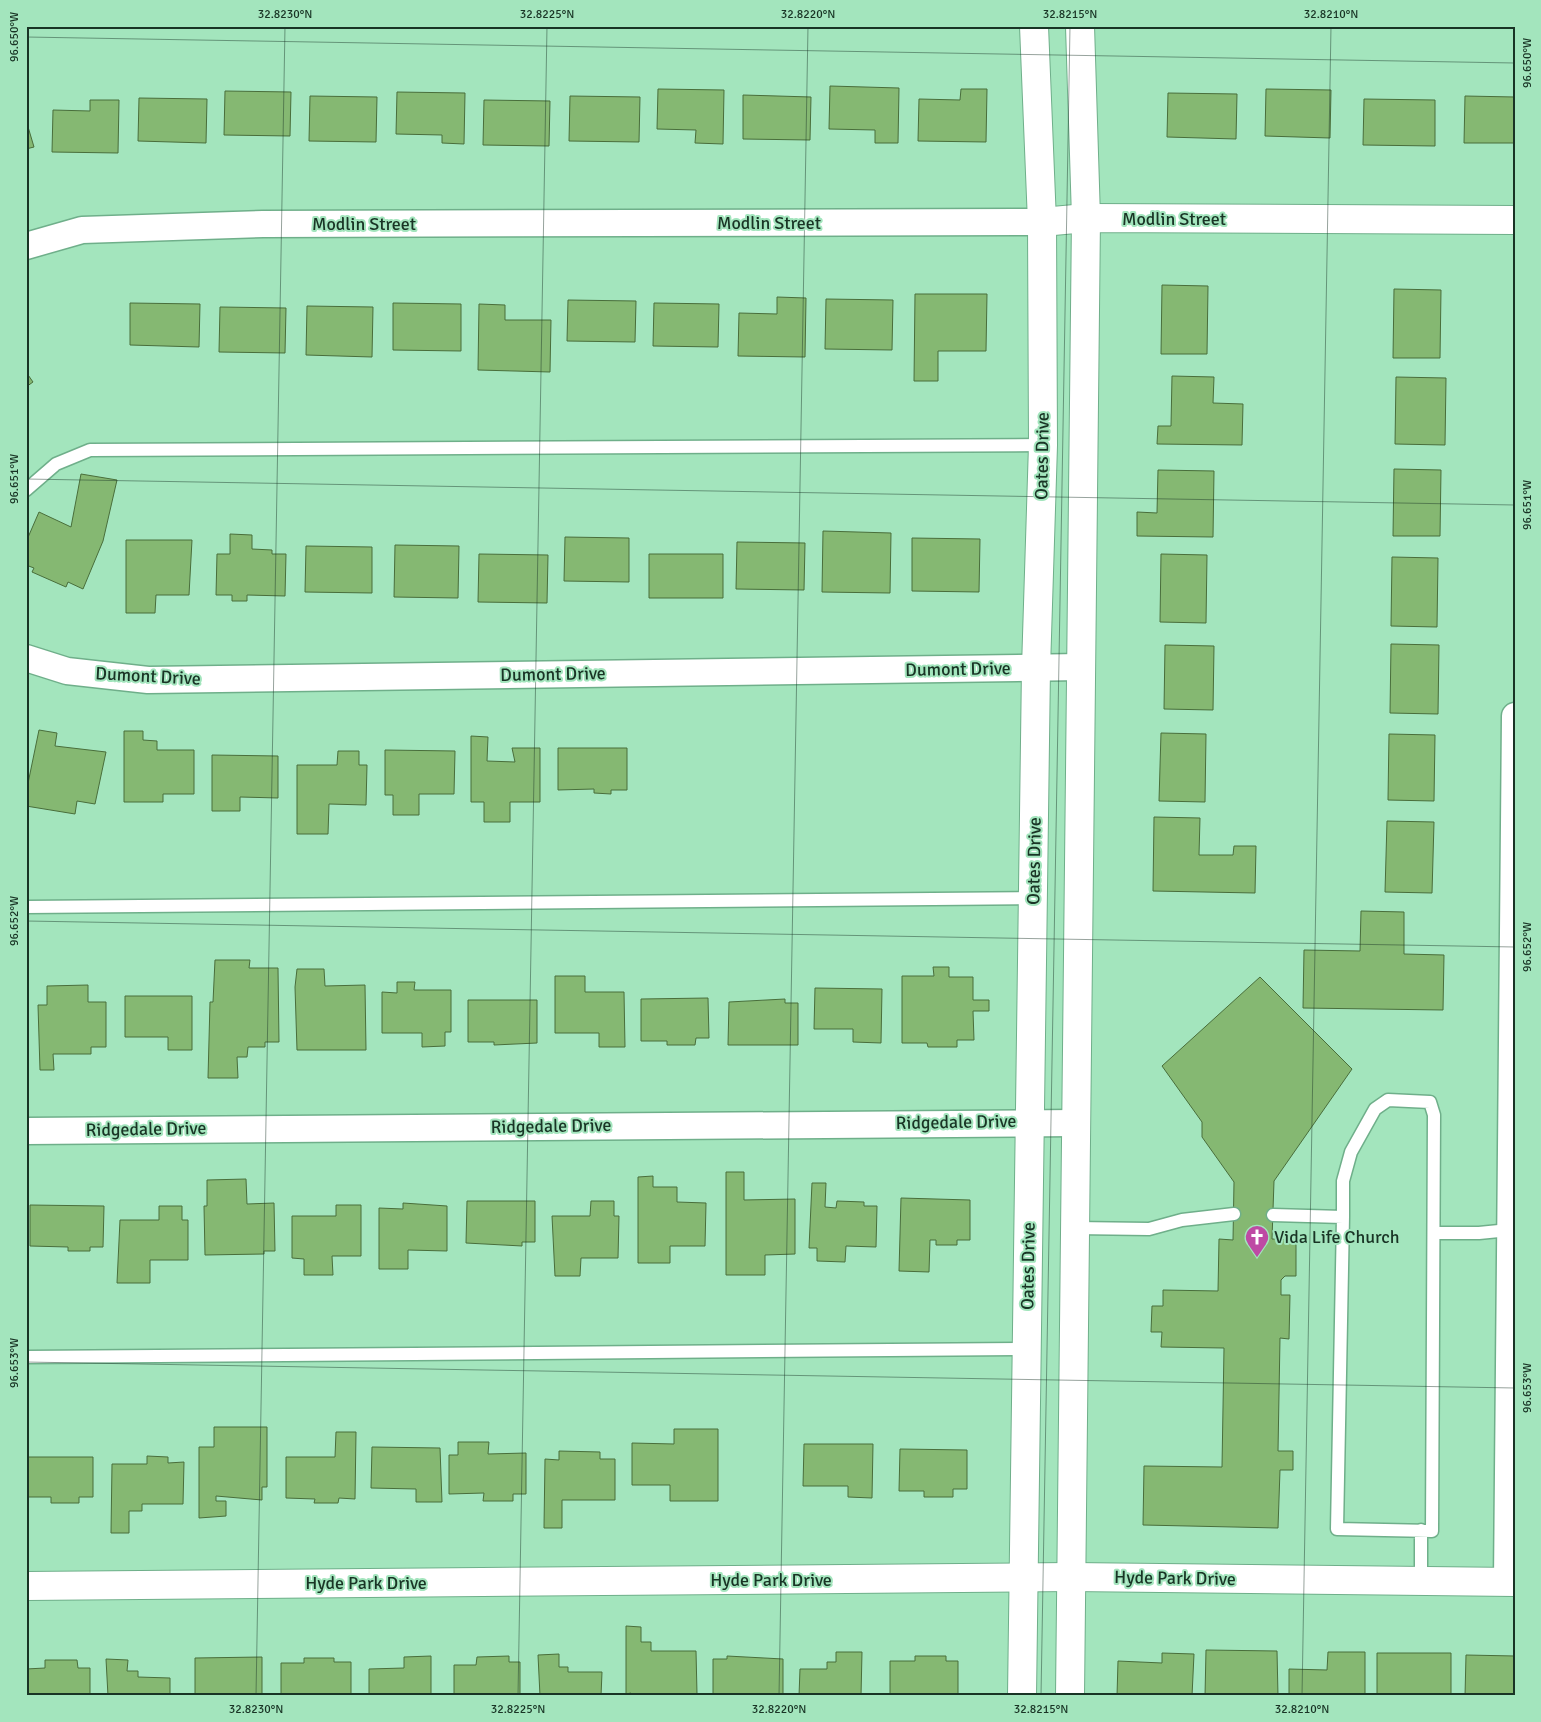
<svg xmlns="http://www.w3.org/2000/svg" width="1541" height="1722" viewBox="0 0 1541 1722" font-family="Signika,sans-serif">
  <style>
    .building { fill: #85b872; stroke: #496e3b }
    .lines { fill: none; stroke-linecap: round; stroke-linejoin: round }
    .service-casing { stroke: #6faf8a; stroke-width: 15 }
    .minor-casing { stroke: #6faf8a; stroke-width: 29 }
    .tertiary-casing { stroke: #6faf8a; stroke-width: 30 }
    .secondary-casing { stroke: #6faf8a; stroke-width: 30 }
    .service { stroke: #fff; stroke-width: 12 }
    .minor { stroke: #fff; stroke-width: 26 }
    .tertiary { stroke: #fff; stroke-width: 28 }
    .secondary { stroke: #fff; stroke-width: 28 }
    .ticks { fill: none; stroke: #193425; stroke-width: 1; stroke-opacity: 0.45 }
    .labels { text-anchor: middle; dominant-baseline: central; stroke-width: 4; stroke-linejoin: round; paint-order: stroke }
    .street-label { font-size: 18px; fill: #193425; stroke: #a3e5bd }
    .poi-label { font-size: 18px; fill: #193425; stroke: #a3e5bd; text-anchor: start }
    .neatline { fill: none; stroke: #193425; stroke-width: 2 }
    .ticks-label { font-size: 12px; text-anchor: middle; fill: #193425 }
  </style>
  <rect width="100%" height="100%" fill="#a3e5bd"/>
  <!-- building -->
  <path class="building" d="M 830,86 L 899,88 L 898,143 L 875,143 L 875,130 L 829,129 Z
    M 658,89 L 724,90 L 723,144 L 695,143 L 696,130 L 657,129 Z
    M 961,89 L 987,89 L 986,142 L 918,141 L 919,99 L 960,100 Z
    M 1266,89 L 1331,90 L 1330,138 L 1265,136 Z
    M 225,91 L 291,92 L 290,136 L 224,135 Z
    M 397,92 L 465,93 L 464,144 L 442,143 L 442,135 L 396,134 Z
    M 1168,93 L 1237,94 L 1236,139 L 1167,137 Z
    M 743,95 L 811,97 L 810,140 L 743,139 Z
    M 310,96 L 377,97 L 376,142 L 309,141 Z
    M 570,96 L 640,97 L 639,142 L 569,141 Z
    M 1465,96 L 1515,97 L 1515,143 L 1464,143 Z
    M 139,98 L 207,99 L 206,143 L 138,141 Z
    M 1364,99 L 1435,100 L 1435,146 L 1363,145 Z
    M 90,100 L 119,100 L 118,153 L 52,152 L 53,110 L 90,111 Z
    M 484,100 L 550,101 L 549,146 L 483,145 Z
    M 26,120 L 34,147 L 26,149 Z
    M 1162,285 L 1208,286 L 1207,354 L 1161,354 Z
    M 1394,289 L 1441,290 L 1440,358 L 1393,358 Z
    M 915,294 L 987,294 L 986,351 L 938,351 L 938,381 L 914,381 Z
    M 777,297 L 806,298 L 805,357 L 738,356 L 739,313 L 777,314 Z
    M 826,299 L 893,300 L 892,350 L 825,349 Z
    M 568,300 L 636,301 L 635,342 L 567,341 Z
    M 130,303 L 200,304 L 199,347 L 130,345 Z
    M 393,303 L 461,304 L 461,351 L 393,350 Z
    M 654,303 L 719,304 L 718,347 L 653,346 Z
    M 479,304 L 505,305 L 505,320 L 551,320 L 550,372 L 478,370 Z
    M 307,306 L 373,307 L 372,357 L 306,355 Z
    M 220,307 L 286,308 L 285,353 L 219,352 Z
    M 26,372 L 33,382 L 26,387 Z
    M 1172,376 L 1214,377 L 1213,403 L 1243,404 L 1242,445 L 1157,444 L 1158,426 L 1171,426 Z
    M 1396,377 L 1446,378 L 1445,445 L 1395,444 Z
    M 1394,469 L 1441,470 L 1440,536 L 1393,536 Z
    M 1158,470 L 1214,471 L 1213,537 L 1137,536 L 1137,512 L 1157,513 Z
    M 81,474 L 117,480 L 103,541 L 83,589 L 68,582 L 66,587 L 32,572 L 34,568 L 26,565 L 26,542 L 39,512 L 71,527 Z
    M 823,531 L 891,533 L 890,593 L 822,592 Z
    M 230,534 L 252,535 L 252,549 L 272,550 L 272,554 L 286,554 L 285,596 L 247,595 L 247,601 L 232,601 L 232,595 L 216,595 L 217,554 L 230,554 Z
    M 565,537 L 629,538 L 629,582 L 564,581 Z
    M 912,538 L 980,539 L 979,592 L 912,591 Z
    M 126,540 L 192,540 L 189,595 L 156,595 L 155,613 L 126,613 Z
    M 737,542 L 805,543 L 804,590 L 736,589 Z
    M 395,545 L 459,546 L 458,598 L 394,597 Z
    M 306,546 L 372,547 L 372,593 L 305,592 Z
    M 479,554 L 548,555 L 547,603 L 478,602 Z
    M 649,554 L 723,554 L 723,598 L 649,598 Z
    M 1161,554 L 1207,555 L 1206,623 L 1160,622 Z
    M 1392,557 L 1438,558 L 1437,627 L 1391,626 Z
    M 1391,644 L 1439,645 L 1438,714 L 1390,713 Z
    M 1165,645 L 1214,646 L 1213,710 L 1164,709 Z
    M 39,730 L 57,733 L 55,746 L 106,752 L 95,804 L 77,801 L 75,814 L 26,806 L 26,793 Z
    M 124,731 L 143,731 L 143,740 L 157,741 L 157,750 L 194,750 L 194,794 L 163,794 L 163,802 L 124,802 Z
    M 1161,733 L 1206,734 L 1205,802 L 1159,801 Z
    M 1389,734 L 1435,735 L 1434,801 L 1388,800 Z
    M 471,736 L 488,737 L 487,761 L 515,762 L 512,748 L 540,748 L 540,802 L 510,802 L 510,822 L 484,822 L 484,802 L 471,802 Z
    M 558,748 L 627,748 L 627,790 L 611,790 L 611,794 L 594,793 L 594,789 L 558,790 Z
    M 385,750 L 455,751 L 454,794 L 419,794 L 419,815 L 393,815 L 393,795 L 385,795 Z
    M 338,751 L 359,751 L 359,765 L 367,765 L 366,805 L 329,804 L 328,834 L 297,834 L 297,765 L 337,765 Z
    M 212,755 L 278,756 L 278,798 L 240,797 L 240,811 L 212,811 Z
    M 1154,817 L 1200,818 L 1199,855 L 1233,855 L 1234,846 L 1256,846 L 1255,893 L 1153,891 Z
    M 1387,821 L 1434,822 L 1432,893 L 1385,892 Z
    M 1361,911 L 1404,912 L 1404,954 L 1444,955 L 1443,1010 L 1303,1008 L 1304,950 L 1360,951 Z
    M 215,960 L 250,960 L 249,968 L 278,968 L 279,1042 L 265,1042 L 265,1047 L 248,1047 L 247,1057 L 237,1057 L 238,1078 L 208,1078 L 210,1002 L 213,1002 Z
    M 933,967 L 949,967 L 949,977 L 973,977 L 973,1000 L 989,1000 L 989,1011 L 973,1011 L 974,1040 L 957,1040 L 957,1047 L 928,1047 L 927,1043 L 902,1043 L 902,976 L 934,976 Z
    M 297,969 L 324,969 L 325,986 L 365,985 L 366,1050 L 297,1050 L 295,987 Z
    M 555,976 L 585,976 L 585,992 L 624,992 L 625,1047 L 599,1047 L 599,1033 L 555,1033 Z
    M 1260,977 L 1352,1069 L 1274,1181 L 1272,1239 L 1296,1240 L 1296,1276 L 1285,1276 L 1281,1280 L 1281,1295 L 1290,1295 L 1289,1339 L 1280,1338 L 1278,1451 L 1293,1451 L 1293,1470 L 1280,1470 L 1278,1528 L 1143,1525 L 1144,1466 L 1222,1467 L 1224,1348 L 1161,1347 L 1162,1332 L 1151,1332 L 1152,1306 L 1163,1306 L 1163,1290 L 1218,1291 L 1219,1239 L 1233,1240 L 1234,1182 L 1202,1137 L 1202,1122 L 1162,1066 Z
    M 397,982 L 415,982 L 414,990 L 451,990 L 451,1032 L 445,1032 L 445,1046 L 422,1047 L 422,1033 L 382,1033 L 382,992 L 397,993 Z
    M 88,985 L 88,1002 L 106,1002 L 106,1047 L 91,1047 L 91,1054 L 53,1054 L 54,1070 L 40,1070 L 38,1005 L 47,1005 L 47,986 Z
    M 815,988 L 882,989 L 881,1043 L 853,1042 L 853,1029 L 814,1029 Z
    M 125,996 L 192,996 L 192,1050 L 168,1050 L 168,1037 L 125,1037 Z
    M 708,998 L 709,1038 L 696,1038 L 695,1045 L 667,1045 L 667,1041 L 641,1041 L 641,999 Z
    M 785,999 L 785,1003 L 798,1003 L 798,1045 L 728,1045 L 729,1002 Z
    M 468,1000 L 537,1000 L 537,1043 L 494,1045 L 494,1042 L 468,1042 Z
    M 726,1172 L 744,1172 L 744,1200 L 795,1199 L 795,1254 L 765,1255 L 765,1275 L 726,1275 Z
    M 653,1176 L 653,1187 L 677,1187 L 677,1202 L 706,1203 L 705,1246 L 670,1246 L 670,1263 L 638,1263 L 638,1177 Z
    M 246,1179 L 247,1204 L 274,1203 L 275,1251 L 264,1251 L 264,1254 L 205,1255 L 204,1206 L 207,1206 L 207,1180 Z
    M 812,1183 L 826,1183 L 825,1207 L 836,1208 L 837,1201 L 864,1202 L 864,1206 L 877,1206 L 876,1247 L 846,1246 L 845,1262 L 817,1261 L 817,1248 L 809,1248 Z
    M 901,1198 L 970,1200 L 970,1240 L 957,1240 L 957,1245 L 936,1245 L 936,1240 L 930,1240 L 929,1272 L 899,1271 Z
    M 467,1201 L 535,1201 L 535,1242 L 522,1242 L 522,1246 L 466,1243 Z
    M 591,1201 L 614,1201 L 614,1216 L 619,1216 L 618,1258 L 581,1258 L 580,1276 L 555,1276 L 552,1216 L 590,1216 Z
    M 403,1203 L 447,1206 L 447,1251 L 408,1250 L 408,1269 L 379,1269 L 379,1208 L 403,1209 Z
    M 30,1205 L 104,1206 L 103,1247 L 90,1247 L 90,1251 L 68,1251 L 68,1247 L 30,1246 Z
    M 336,1205 L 361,1205 L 361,1256 L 332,1256 L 333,1275 L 304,1275 L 304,1259 L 292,1258 L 292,1216 L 336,1216 Z
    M 159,1206 L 182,1206 L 182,1220 L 188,1220 L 188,1260 L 150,1260 L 150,1283 L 117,1283 L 120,1220 L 159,1220 Z
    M 214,1427 L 267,1427 L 267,1487 L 262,1487 L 262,1500 L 216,1496 L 216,1501 L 226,1501 L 226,1516 L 199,1518 L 199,1447 L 214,1447 Z
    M 674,1429 L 718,1429 L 718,1501 L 670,1501 L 670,1485 L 632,1485 L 632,1443 L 674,1444 Z
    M 336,1432 L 356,1432 L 355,1499 L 339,1498 L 338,1503 L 314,1503 L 315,1499 L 286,1498 L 286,1457 L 335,1457 Z
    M 458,1442 L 489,1442 L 488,1454 L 526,1453 L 526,1494 L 513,1494 L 513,1501 L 483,1501 L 484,1493 L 449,1494 L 449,1455 L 458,1455 Z
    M 804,1444 L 873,1444 L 872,1498 L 848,1497 L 848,1486 L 803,1486 Z
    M 372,1447 L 440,1448 L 442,1502 L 416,1502 L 416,1489 L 371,1488 Z
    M 900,1449 L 967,1450 L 967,1489 L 953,1489 L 953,1497 L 924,1497 L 924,1491 L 899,1491 Z
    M 559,1451 L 600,1452 L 600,1459 L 615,1459 L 615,1500 L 562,1500 L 562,1528 L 544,1528 L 545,1459 L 559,1460 Z
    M 147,1456 L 168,1457 L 168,1463 L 184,1462 L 183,1504 L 142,1504 L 142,1511 L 129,1511 L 129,1533 L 111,1533 L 112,1464 L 147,1464 Z
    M 27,1457 L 93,1457 L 93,1497 L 79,1497 L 79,1503 L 51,1503 L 51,1497 L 27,1497 Z
    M 626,1626 L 641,1627 L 641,1642 L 651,1642 L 651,1651 L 696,1651 L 697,1694 L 631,1696 L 631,1693 L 626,1694 Z
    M 1206,1650 L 1277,1651 L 1278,1696 L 1205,1696 Z
    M 836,1652 L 862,1652 L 861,1696 L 799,1696 L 800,1669 L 827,1669 L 827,1662 L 836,1662 Z
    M 1328,1652 L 1365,1652 L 1365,1696 L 1289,1696 L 1289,1669 L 1327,1670 Z
    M 1162,1653 L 1194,1654 L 1192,1696 L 1117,1696 L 1118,1661 L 1162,1663 Z
    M 1377,1653 L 1451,1653 L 1451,1696 L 1377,1695 Z
    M 559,1654 L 559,1667 L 568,1667 L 568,1672 L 602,1672 L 601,1696 L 540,1696 L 538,1655 Z
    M 1466,1655 L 1515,1656 L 1515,1696 L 1465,1696 Z
    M 431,1656 L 431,1696 L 369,1696 L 369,1669 L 404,1668 L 404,1657 Z
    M 509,1656 L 509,1662 L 520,1662 L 520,1696 L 454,1696 L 454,1665 L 476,1665 L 477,1657 Z
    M 727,1656 L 783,1659 L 783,1696 L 713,1696 L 713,1659 L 727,1659 Z
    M 915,1656 L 946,1656 L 946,1661 L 958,1661 L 958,1696 L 890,1696 L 890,1661 L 915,1661 Z
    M 262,1657 L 262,1696 L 195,1696 L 195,1658 Z
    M 304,1658 L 334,1658 L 334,1662 L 351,1662 L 351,1696 L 281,1696 L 281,1663 L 304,1663 Z
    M 106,1659 L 128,1660 L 127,1671 L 138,1671 L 138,1677 L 170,1678 L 170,1696 L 108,1696 Z
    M 45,1660 L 77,1660 L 78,1668 L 90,1668 L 90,1696 L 26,1696 L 26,1669 L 45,1668 Z"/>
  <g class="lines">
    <!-- service casing -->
    <g class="service-casing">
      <path id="service" d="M 26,490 L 56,464 L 90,450 L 1043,445
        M 26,907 L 1033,898
        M 1273,1215 L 1343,1217 L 1337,1529 L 1432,1531 L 1434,1115 L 1430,1102 L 1388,1100 L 1375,1109 L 1351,1152 L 1343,1181 L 1343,1217
        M 1075,1228 L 1149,1229 L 1182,1220 L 1234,1214
        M 1434,1233 L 1479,1233 L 1509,1230
        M 26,1357 L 1027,1349
        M 1421,1581 L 1421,1530"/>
    </g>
    <!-- minor casing -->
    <g class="minor-casing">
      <path id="minor" d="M 26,246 L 82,230 L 263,224 L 1042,222
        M 26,658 L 67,671 L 148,680 L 1081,667
        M 26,1131 L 1075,1123
        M 1507,1582 L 1515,716"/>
    </g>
    <!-- tertiary casing -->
    <g class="tertiary-casing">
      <path id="tertiary" d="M 1042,222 L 1086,218 L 1515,220
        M 26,1586 L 1072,1577 L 1515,1582"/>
    </g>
    <!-- secondary casing -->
    <g class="secondary-casing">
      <path id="secondary" d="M 1022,1696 L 1036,668 L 1043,445 L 1042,222 L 1034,26
        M 1070,1696 L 1086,218 L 1080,26"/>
    </g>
    <!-- service -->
    <use href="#service" class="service"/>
    <!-- minor -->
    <use href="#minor" class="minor"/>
    <!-- tertiary -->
    <use href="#tertiary" class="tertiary"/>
    <!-- secondary -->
    <use href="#secondary" class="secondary"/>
  </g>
  <!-- ticks -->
  <path class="ticks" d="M 26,37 L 1515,63M 26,479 L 1515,505M 26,921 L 1515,947M 26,1362 L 1515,1388M 256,1696 L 285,26M 518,1696 L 547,26M 779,1696 L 808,26M 1041,1696 L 1070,26M 1302,1696 L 1331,26"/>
  <!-- icons -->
  <defs>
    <g id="church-pin" transform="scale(1.25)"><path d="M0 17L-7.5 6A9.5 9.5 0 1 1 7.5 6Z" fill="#be4aa4" stroke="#a3e5bd"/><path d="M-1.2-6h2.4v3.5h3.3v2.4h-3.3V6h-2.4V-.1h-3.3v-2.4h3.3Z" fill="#fff"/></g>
  </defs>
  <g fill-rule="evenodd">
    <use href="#church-pin" x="1257" y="1237"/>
  </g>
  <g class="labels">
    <!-- street labels -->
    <g class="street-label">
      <text x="1174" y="219">Modlin Street</text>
      <text x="769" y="223">Modlin Street</text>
      <text x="364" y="224">Modlin Street</text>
      <text transform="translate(1042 456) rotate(-89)">Oates Drive</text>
      <text transform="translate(958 669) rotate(-1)">Dumont Drive</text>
      <text transform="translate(553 674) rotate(-1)">Dumont Drive</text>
      <text transform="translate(148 676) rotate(3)">Dumont Drive</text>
      <text transform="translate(1034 861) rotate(-89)">Oates Drive</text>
      <text transform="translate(956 1122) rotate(-1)">Ridgedale Drive</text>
      <text transform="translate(551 1126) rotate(-1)">Ridgedale Drive</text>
      <text transform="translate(146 1129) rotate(-1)">Ridgedale Drive</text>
      <text transform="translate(1028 1266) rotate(-89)">Oates Drive</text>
      <text transform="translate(1175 1578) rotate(1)">Hyde Park Drive</text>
      <text x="771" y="1580">Hyde Park Drive</text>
      <text x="366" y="1583">Hyde Park Drive</text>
    </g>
    <!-- poi labels -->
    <g class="poi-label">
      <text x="1274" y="1237">Vida Life Church</text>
    </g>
  </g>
  <!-- border -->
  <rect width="1541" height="1722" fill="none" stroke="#a3e5bd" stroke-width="55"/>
  <rect x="28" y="28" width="1486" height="1666" class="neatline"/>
  <g class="ticks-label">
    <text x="285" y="18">32.8230°N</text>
    <text x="547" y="18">32.8225°N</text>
    <text x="808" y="18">32.8220°N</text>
    <text x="1070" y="18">32.8215°N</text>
    <text x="1331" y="18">32.8210°N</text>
    <text transform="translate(14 37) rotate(-90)" y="4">96.650°W</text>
    <text transform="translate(1527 63) rotate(-90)" y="4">96.650°W</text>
    <text transform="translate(14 479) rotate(-90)" y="4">96.651°W</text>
    <text transform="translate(1527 505) rotate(-90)" y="4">96.651°W</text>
    <text transform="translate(14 921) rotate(-90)" y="4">96.652°W</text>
    <text transform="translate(1527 947) rotate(-90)" y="4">96.652°W</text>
    <text transform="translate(14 1363) rotate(-90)" y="4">96.653°W</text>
    <text transform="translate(1527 1388) rotate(-90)" y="4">96.653°W</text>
    <text x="256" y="1713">32.8230°N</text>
    <text x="518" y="1713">32.8225°N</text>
    <text x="779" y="1713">32.8220°N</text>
    <text x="1041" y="1713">32.8215°N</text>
    <text x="1302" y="1713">32.8210°N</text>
  </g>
</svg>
